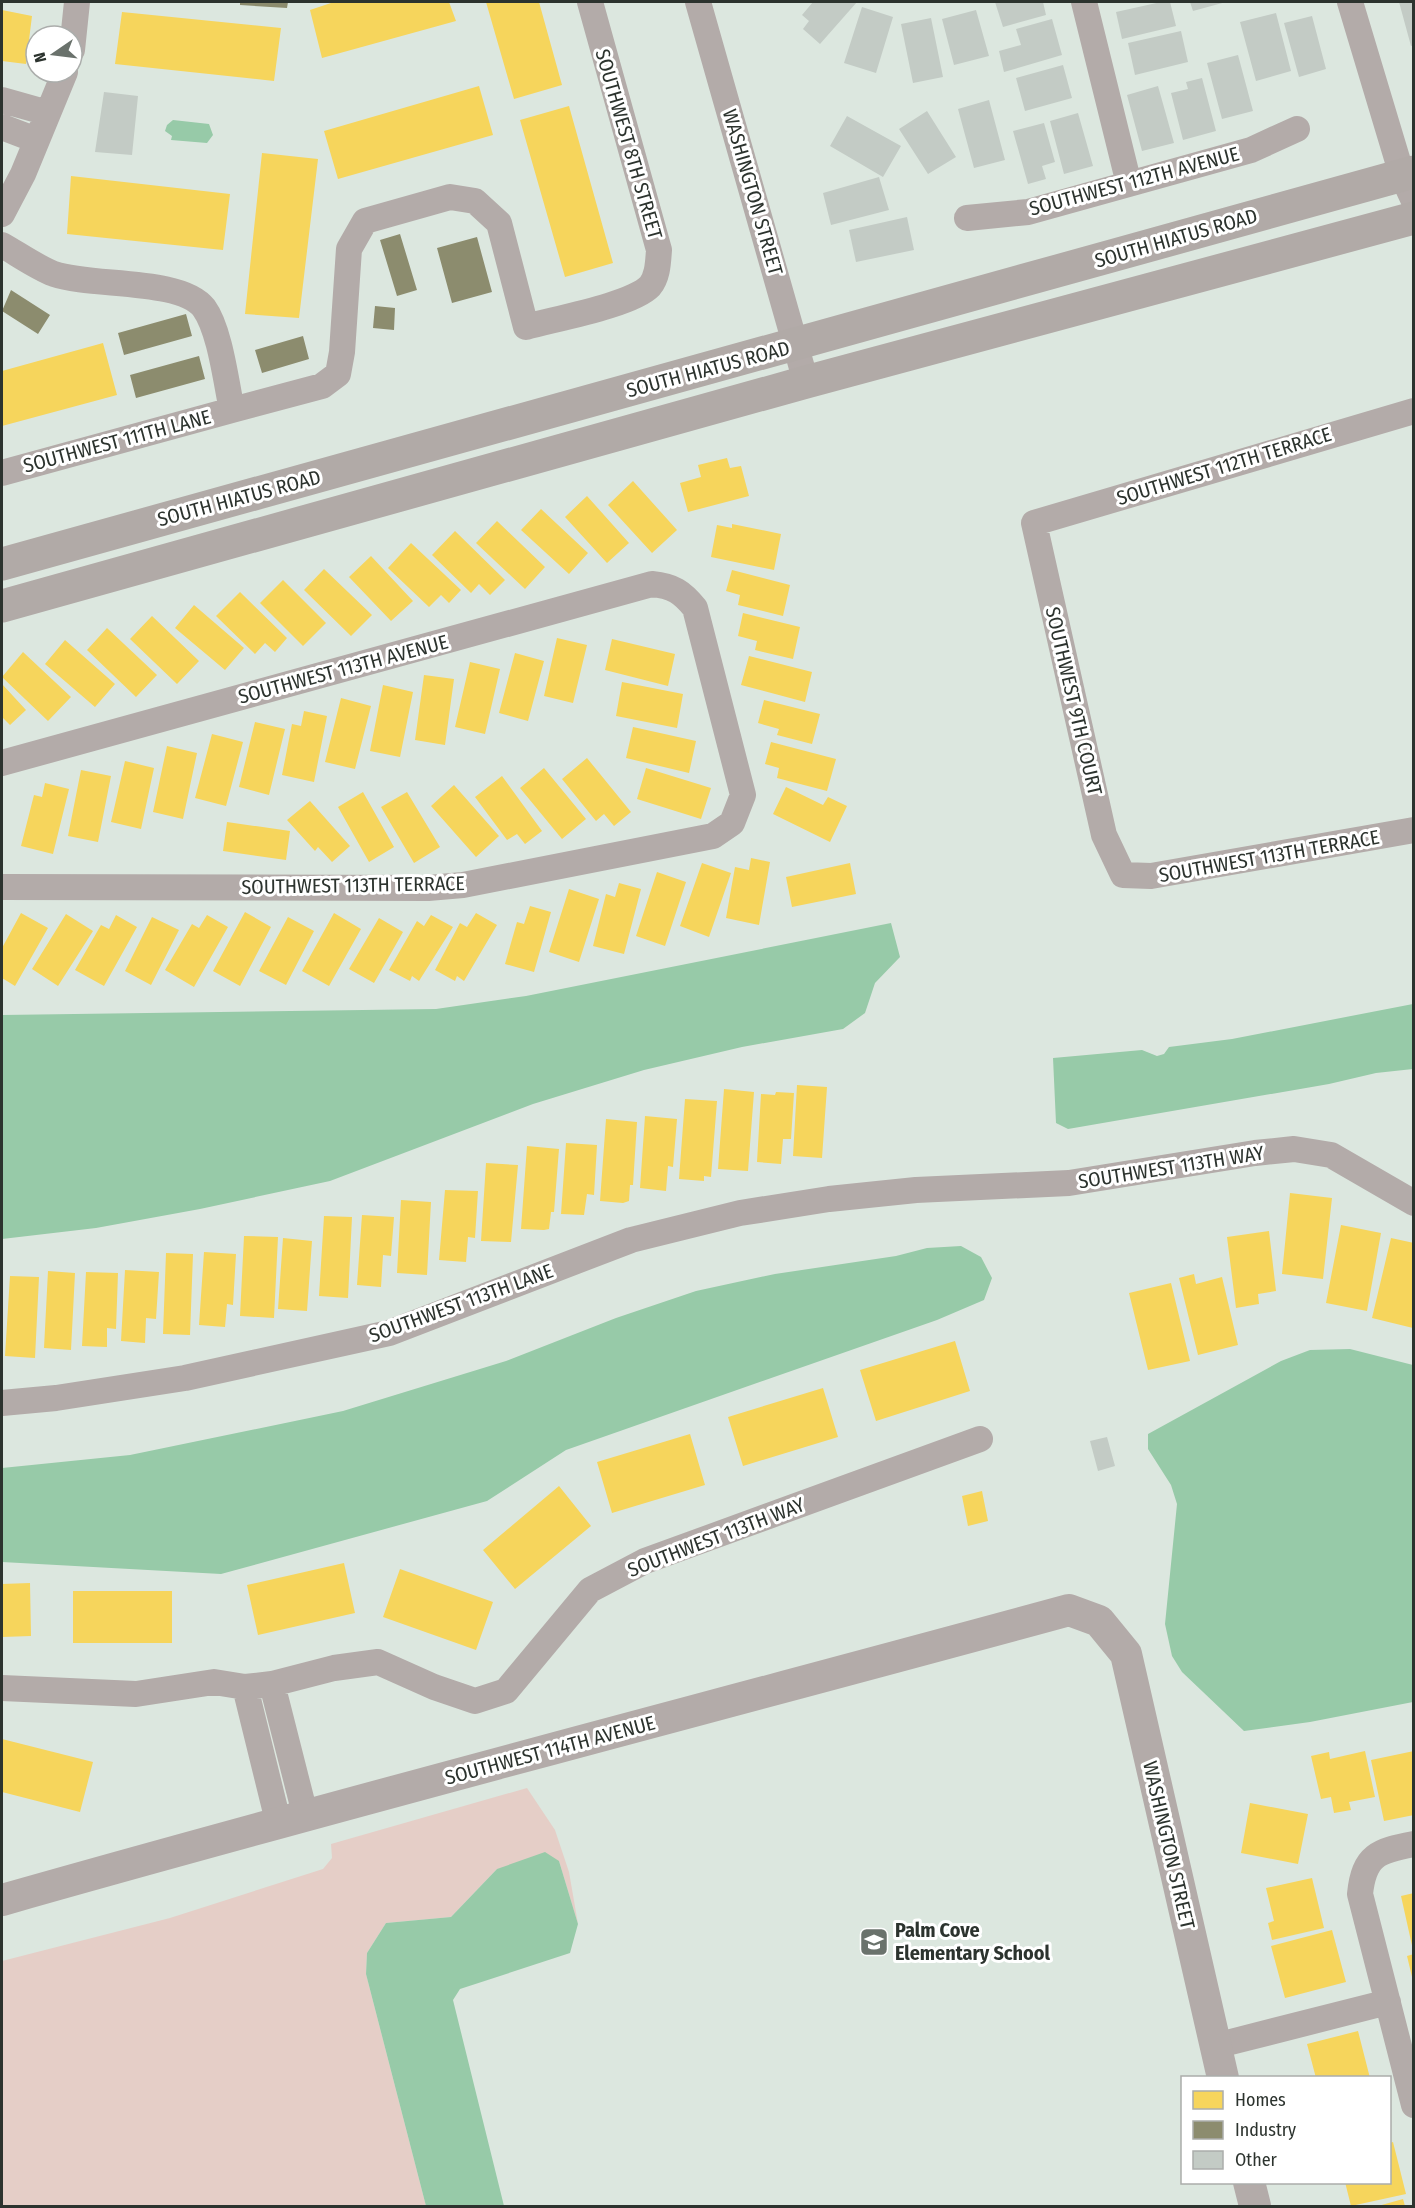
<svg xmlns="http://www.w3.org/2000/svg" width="1415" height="2208" viewBox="0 0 1415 2208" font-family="'Fira Sans Condensed',sans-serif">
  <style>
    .green { fill: #e5cec7 }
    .water { fill: #97caa8 }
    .homes { fill: #f6d55c }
    .industry { fill: #8c8c6e }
    .building { fill: #c3cbc5 }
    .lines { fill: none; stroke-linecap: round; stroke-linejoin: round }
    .minor { stroke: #b3aba9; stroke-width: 26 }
    .tertiary { stroke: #b3aba9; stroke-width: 32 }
    .secondary { stroke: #b1aaa7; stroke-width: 33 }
    .labels { text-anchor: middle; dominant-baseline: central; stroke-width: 6; stroke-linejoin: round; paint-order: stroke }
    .street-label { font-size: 20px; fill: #2c332e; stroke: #fff }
    .poi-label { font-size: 20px; font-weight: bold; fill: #2c332e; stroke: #fff; text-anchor: start }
  </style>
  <rect width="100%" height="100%" fill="#dce7df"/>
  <!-- green -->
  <path class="green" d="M 527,1788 L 555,1830 L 569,1872 L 578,1924 L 559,1861 L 497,1869 L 451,1917 L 386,1923 L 367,1953 L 366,1974 L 426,2206 L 2,2206 L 2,1961 L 170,1918 L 323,1869 L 332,1858 L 331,1844 Z"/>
  <!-- water -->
  <path class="water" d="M 173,120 L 209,124 L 213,135 L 207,143 L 171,140 L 172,136 L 165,131 L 167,125 Z
    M 891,923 L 900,957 L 875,983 L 865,1013 L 843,1029 L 742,1047 L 644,1070 L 533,1104 L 330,1181 L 200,1209 L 96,1228 L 2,1239 L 2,1015 L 436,1009 L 526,996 Z
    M 1413,1004 L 1413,1069 L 1376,1073 L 1329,1084 L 1068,1129 L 1056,1123 L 1053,1058 L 1142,1050 L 1157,1056 L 1164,1054 L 1169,1047 L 1232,1039 Z
    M 961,1246 L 981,1257 L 992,1278 L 984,1300 L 937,1320 L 566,1450 L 487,1501 L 221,1574 L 2,1562 L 2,1468 L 130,1455 L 343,1411 L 506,1361 L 616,1318 L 696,1291 L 775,1274 L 896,1256 L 927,1248 Z
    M 1350,1349 L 1413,1365 L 1413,1702 L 1310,1722 L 1244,1731 L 1182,1672 L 1172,1656 L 1165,1624 L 1177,1504 L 1171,1485 L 1148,1449 L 1148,1434 L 1281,1361 L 1310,1350 Z
    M 545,1852 L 559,1861 L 578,1924 L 570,1953 L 460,1989 L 453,2000 L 504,2206 L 426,2206 L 366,1974 L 367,1953 L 386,1923 L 451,1917 L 497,1869 Z"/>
  <!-- homes -->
  <path class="homes" d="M 334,2 L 449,2 L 456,21 L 322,58 L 310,10 Z
    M 486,2 L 539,2 L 562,85 L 514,99 Z
    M 2,10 L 32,16 L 26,64 L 2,61 Z
    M 122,12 L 281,28 L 274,81 L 115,64 Z
    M 479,86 L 493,135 L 338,179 L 324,131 Z
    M 569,106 L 613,263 L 565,277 L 520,120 Z
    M 262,153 L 318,159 L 299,318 L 245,314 Z
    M 71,176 L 230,194 L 223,250 L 67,234 Z
    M 103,343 L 117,395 L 2,426 L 2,371 Z
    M 727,458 L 730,468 L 741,466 L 749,496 L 688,512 L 680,483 L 701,477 L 698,465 Z
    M 633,481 L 677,530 L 652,553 L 608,505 Z
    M 587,496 L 629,543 L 607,563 L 565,517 Z
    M 541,509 L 588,553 L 569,574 L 521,530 Z
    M 497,521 L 545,567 L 525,589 L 476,543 Z
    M 732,524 L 781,534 L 774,570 L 711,557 L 717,525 L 732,528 Z
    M 455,531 L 505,580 L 490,595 L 479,584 L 471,593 L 432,555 Z
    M 411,543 L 461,590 L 449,603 L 441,595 L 429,607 L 388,568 Z
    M 371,556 L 413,601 L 391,621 L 349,577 Z
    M 324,569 L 372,615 L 351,636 L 304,590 Z
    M 732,570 L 790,585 L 783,616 L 738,605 L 740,595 L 726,591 Z
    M 283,580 L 326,623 L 303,646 L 260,603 Z
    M 240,592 L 287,638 L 275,652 L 265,643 L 255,654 L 216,616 Z
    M 194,605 L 244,648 L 225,670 L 175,628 Z
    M 743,613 L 800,627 L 793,659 L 755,650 L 757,641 L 738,636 Z
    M 152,616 L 199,661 L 177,684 L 130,639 Z
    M 107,628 L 157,675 L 136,697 L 87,650 Z
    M 557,638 L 587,645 L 573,703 L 544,696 Z
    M 612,639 L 675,654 L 668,686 L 605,670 Z
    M 65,640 L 115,684 L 95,707 L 45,664 Z
    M 23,652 L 71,697 L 48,721 L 2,677 Z
    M 515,653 L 544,661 L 528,721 L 499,713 Z
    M 749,656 L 812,672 L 805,702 L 741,685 Z
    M 470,662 L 500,669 L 485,734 L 455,727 Z
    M 424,675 L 454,679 L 445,745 L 415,740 Z
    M 622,682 L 683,694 L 677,728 L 616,716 Z
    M 2,684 L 26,710 L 10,725 L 2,717 Z
    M 383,685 L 413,692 L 400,757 L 370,751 Z
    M 341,698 L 371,706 L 355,769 L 325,762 Z
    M 764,700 L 820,714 L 812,744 L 777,735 L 779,729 L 758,723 Z
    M 304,711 L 327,716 L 314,782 L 282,775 L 292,724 L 301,726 Z
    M 255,722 L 285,729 L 269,795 L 239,787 Z
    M 633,727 L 696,741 L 689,773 L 626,758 Z
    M 212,734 L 243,742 L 226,806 L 195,798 Z
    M 771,742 L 836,759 L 827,791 L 777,778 L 779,768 L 765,764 Z
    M 167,746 L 197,753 L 183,819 L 153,812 Z
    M 587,758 L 631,812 L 614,826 L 604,814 L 596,821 L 562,779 Z
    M 125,761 L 154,768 L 141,829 L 111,822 Z
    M 544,768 L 586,819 L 562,839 L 520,788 Z
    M 646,768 L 711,788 L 701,819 L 637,799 Z
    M 81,770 L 111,776 L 98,842 L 68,836 Z
    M 502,776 L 542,831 L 525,844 L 517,834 L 507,840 L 475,797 Z
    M 45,783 L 69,789 L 53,854 L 21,846 L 34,795 L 42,797 Z
    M 454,785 L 499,836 L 476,857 L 431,806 Z
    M 786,787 L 823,805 L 828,797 L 847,806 L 830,842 L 773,814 Z
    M 363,792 L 394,847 L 369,862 L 338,807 Z
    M 407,792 L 440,847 L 414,863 L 381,807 Z
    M 310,801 L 350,846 L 332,862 L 318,847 L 315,851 L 287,820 Z
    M 227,822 L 290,831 L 286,860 L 223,851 Z
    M 751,858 L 770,862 L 759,925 L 726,918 L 735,867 L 749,870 Z
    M 702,863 L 731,873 L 709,937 L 680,926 Z
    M 850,863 L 856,894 L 792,907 L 786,877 Z
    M 657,872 L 686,882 L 665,946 L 636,936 Z
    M 619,883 L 641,889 L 624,954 L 593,946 L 606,894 L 615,897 Z
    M 569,889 L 599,899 L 579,962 L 549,952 Z
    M 530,906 L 551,912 L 534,972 L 505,964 L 517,922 L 524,924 Z
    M 245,912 L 271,927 L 240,986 L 213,971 Z
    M 21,913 L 48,928 L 15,986 L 2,978 L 2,948 Z
    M 334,913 L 361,929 L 329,986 L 302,971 Z
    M 476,913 L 497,925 L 464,981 L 457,976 L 455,981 L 435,970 L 460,923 L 467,927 Z
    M 66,914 L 93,931 L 58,986 L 32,969 Z
    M 116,915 L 137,927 L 104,986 L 75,970 L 101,925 L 109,929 Z
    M 207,915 L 228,927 L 194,987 L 165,970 L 192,924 L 199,928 Z
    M 431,915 L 453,927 L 419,981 L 412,976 L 410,981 L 389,970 L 417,921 L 424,926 Z
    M 152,917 L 179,930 L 151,985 L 125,971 Z
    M 288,917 L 314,931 L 286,985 L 259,971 Z
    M 379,918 L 403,932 L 374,983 L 349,969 Z
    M 797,1085 L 827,1087 L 822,1158 L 793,1156 Z
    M 724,1089 L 754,1092 L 748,1171 L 718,1169 Z
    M 776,1092 L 794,1093 L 791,1139 L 783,1139 L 781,1164 L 757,1162 L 761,1094 L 775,1095 Z
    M 685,1099 L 717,1101 L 711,1177 L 704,1176 L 704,1181 L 679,1179 Z
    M 645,1116 L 677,1119 L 673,1167 L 668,1166 L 666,1191 L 640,1188 Z
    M 606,1119 L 637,1122 L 633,1185 L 630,1185 L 629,1201 L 623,1203 L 600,1201 Z
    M 566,1143 L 597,1145 L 594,1195 L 587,1194 L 584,1215 L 561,1214 Z
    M 527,1146 L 559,1149 L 554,1212 L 551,1212 L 549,1229 L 544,1230 L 521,1229 Z
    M 486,1163 L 518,1165 L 511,1242 L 481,1241 Z
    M 445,1190 L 478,1191 L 475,1238 L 468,1237 L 466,1262 L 439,1260 Z
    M 1290,1193 L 1332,1198 L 1323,1279 L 1282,1274 Z
    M 401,1200 L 431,1202 L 427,1275 L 397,1273 Z
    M 362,1215 L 394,1217 L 391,1256 L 383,1255 L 381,1287 L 357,1285 Z
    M 324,1216 L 352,1217 L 348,1298 L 319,1296 Z
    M 1341,1225 L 1381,1233 L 1367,1311 L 1326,1303 Z
    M 1269,1231 L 1276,1291 L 1258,1294 L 1259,1304 L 1236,1308 L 1227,1237 Z
    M 244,1236 L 278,1237 L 274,1318 L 240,1316 Z
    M 283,1238 L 312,1241 L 307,1311 L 278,1309 Z
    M 1391,1238 L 1414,1243 L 1413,1328 L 1372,1318 Z
    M 204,1252 L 236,1254 L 233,1305 L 227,1304 L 225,1327 L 199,1325 Z
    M 166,1253 L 193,1254 L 190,1335 L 163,1334 Z
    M 125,1270 L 159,1272 L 156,1319 L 146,1318 L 145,1343 L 121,1341 Z
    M 48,1271 L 75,1273 L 71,1350 L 44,1348 Z
    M 86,1272 L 118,1273 L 116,1329 L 107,1328 L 107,1347 L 82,1346 Z
    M 1194,1274 L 1196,1284 L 1222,1277 L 1238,1345 L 1198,1355 L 1179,1278 Z
    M 10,1276 L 39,1277 L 35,1358 L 5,1356 Z
    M 1171,1283 L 1190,1361 L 1148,1370 L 1129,1293 Z
    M 955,1341 L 970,1391 L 876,1421 L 860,1370 Z
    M 823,1388 L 838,1437 L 743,1466 L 728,1417 Z
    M 690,1434 L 705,1485 L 612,1513 L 597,1462 Z
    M 559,1486 L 591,1526 L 515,1589 L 483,1550 Z
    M 982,1491 L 988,1521 L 968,1526 L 962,1496 Z
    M 344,1563 L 355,1613 L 258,1635 L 247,1585 Z
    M 400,1569 L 493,1602 L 476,1650 L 383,1617 Z
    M 30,1583 L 31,1636 L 2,1637 L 2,1584 Z
    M 73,1591 L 172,1591 L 172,1643 L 73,1643 Z
    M 2,1739 L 93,1762 L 80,1812 L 2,1792 Z
    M 1365,1751 L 1375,1797 L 1349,1802 L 1351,1810 L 1334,1813 L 1331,1797 L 1321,1799 L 1311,1756 L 1329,1752 L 1330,1759 Z
    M 1414,1751 L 1414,1815 L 1384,1821 L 1371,1760 Z
    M 1250,1803 L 1308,1814 L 1298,1864 L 1241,1853 Z
    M 1312,1878 L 1324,1928 L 1272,1940 L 1268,1923 L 1274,1921 L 1266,1888 Z
    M 1414,1893 L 1414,1950 L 1413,1950 L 1401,1896 Z
    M 1332,1930 L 1346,1982 L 1285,1998 L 1271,1946 Z
    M 1414,1954 L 1414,1981 L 1413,1981 L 1407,1956 Z
    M 1358,2031 L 1370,2078 L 1316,2078 L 1307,2044 Z
    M 1393,2142 L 1406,2194 L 1351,2206 L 1345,2182 L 1390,2182 L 1390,2143 Z
    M 1403,2199 L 1405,2206 L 1378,2206 Z"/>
  <!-- industry -->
  <path class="industry" d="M 240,2 L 288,2 L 287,8 L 240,5 Z
    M 400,234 L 417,290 L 397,296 L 380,240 Z
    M 477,237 L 492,292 L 452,303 L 437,248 Z
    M 11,290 L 50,315 L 38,334 L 2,311 Z
    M 375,306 L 395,308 L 394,330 L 373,328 Z
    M 186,314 L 192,336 L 124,355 L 118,333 Z
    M 303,336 L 309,359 L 262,373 L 255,350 Z
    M 199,356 L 205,379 L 136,398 L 130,375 Z"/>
  <!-- building -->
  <path class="building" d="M 813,2 L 857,2 L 820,44 L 803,29 L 809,21 L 802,15 Z
    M 995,2 L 1043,2 L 1046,15 L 1003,27 Z
    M 1161,2 L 1170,2 L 1176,26 L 1122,39 L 1116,12 Z
    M 1190,2 L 1226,2 L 1193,11 Z
    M 1399,2 L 1414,2 L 1414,45 L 1411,46 Z
    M 862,7 L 893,17 L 876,73 L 844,63 Z
    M 976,10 L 989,56 L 954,65 L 942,19 Z
    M 1276,13 L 1291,71 L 1256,81 L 1240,22 Z
    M 1312,16 L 1326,69 L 1299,77 L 1284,23 Z
    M 931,18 L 943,77 L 913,83 L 901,24 Z
    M 1052,19 L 1062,55 L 1004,72 L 999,51 L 1021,45 L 1016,29 Z
    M 1181,31 L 1188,62 L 1135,75 L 1128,43 Z
    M 1238,55 L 1253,111 L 1222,119 L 1207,63 Z
    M 1063,65 L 1072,98 L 1025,111 L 1016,78 Z
    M 1202,78 L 1216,131 L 1183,140 L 1171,93 L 1188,89 L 1186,82 Z
    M 1158,86 L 1174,143 L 1142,151 L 1127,95 Z
    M 104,92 L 138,96 L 132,155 L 95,152 Z
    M 989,100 L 1005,160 L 974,168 L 958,109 Z
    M 927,111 L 956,157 L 928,174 L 899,129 Z
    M 1078,113 L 1093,166 L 1064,174 L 1050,121 Z
    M 847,116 L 901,146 L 883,177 L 830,146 Z
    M 1044,123 L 1055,162 L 1042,166 L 1046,179 L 1028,184 L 1013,131 Z
    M 879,177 L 889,210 L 831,225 L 823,193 Z
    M 907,217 L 914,250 L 856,262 L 849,230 Z
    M 1107,1437 L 1115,1466 L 1098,1471 L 1090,1441 Z"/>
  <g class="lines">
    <!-- minor -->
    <path class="minor" d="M 698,2 L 806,382
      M 1084,2 L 1129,184
      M 1350,2 L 1402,175 L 1414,201
      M 72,50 L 77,2
      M 2,100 L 48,113
      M 2,127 L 36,140
      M 2,214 L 23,174 L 65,72
      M 967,218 L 1028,212 L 1251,150 L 1297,129
      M 2,245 C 18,254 36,267 54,274 C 92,287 181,278 204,308 C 220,330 226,382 232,410 L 322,386 L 338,374 L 342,352 L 349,249 L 365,221 L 450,197 L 475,201 L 499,223 L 526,327 C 554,319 632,305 650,286 C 658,276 658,262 659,250 L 590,2
      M 1414,411 L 1034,523 L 1104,835 L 1123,875 L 1151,876 L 1414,830
      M 2,473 L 232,410
      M 2,763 L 652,584 C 673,586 682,592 695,608 L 743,795 L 732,823 L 713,836 L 463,885 L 428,888 L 2,887
      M 2,1403 L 56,1398 L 185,1378 L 389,1333 L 631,1240 L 740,1213 L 829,1199 L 916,1190 L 1069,1183 L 1255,1153 L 1294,1149 L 1331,1155 L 1414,1203
      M 272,1684 L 305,1814
      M 245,1687 L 278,1821
      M 2,1688 L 136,1694 L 214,1682 L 245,1687 L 272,1684 L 334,1668 L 378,1662 L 434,1687 L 475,1701 L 506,1691 L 590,1590 L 645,1561 L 980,1439
      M 1414,1844 C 1378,1851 1364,1855 1360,1894 L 1414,2105
      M 1215,2046 L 1388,2002"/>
    <!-- tertiary -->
    <path class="tertiary" d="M 2,1900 C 356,1799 713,1707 1069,1610 L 1099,1621 L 1126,1654 L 1223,2078
      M 1249,2182 L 1255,2206"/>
    <!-- secondary -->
    <path class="secondary" d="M 2,564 L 1414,172
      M 2,606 L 806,382 L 1414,218"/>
  </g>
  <!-- icons -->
  <defs>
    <g id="school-square" transform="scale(1.5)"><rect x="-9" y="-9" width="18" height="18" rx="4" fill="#6a726c" stroke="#fff"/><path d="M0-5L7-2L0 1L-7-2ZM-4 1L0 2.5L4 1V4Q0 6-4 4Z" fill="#fff"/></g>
  </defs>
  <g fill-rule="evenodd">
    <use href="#school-square" x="874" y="1942"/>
  </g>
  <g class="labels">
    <!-- street labels -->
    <g class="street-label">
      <text transform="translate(629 144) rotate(74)">SOUTHWEST 8TH STREET</text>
      <text transform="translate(1134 181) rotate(-15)">SOUTHWEST 112TH AVENUE</text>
      <text transform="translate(753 192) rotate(74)">WASHINGTON STREET</text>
      <text transform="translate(1176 238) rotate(-16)">SOUTH HIATUS ROAD</text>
      <text transform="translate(708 369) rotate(-15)">SOUTH HIATUS ROAD</text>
      <text transform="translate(117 441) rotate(-15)">SOUTHWEST 111TH LANE</text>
      <text transform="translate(1224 466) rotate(-17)">SOUTHWEST 112TH TERRACE</text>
      <text transform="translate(239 498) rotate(-15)">SOUTH HIATUS ROAD</text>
      <text transform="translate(343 669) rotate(-15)">SOUTHWEST 113TH AVENUE</text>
      <text transform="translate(1074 701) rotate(77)">SOUTHWEST 9TH COURT</text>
      <text transform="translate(1269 856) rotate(-10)">SOUTHWEST 113TH TERRACE</text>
      <text transform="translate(353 885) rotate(-1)">SOUTHWEST 113TH TERRACE</text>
      <text transform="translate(1171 1167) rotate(-9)">SOUTHWEST 113TH WAY</text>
      <text transform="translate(461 1303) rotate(-20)">SOUTHWEST 113TH LANE</text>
      <text transform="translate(716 1537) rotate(-21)">SOUTHWEST 113TH WAY</text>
      <text transform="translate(550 1750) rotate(-15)">SOUTHWEST 114TH AVENUE</text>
      <text transform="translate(1169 1845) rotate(77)">WASHINGTON STREET</text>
    </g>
    <!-- poi labels -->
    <g class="poi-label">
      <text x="895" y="1930">Palm Cove<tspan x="895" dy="23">Elementary School</tspan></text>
    </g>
  </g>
  <!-- border -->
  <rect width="1415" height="2208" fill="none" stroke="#2c332e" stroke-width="6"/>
  <!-- legend -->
  <rect x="1181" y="2076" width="210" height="108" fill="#ffffff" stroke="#abadab" stroke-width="1.5"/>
  <rect x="1193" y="2091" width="30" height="18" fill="#f6d55c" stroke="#abadab" stroke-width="1.5"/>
  <text x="1235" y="2106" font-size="18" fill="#2c332e">Homes</text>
  <rect x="1193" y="2121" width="30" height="18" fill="#8c8c6e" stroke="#abadab" stroke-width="1.5"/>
  <text x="1235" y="2136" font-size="18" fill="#2c332e">Industry</text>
  <rect x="1193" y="2151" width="30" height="18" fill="#c3cbc5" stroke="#abadab" stroke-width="1.5"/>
  <text x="1235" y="2166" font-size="18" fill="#2c332e">Other</text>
  <!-- north arrow -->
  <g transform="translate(54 54) rotate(256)"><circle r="28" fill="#ffffff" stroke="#abadab" stroke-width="1.5"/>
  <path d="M0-4.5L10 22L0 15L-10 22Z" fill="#6a726c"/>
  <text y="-9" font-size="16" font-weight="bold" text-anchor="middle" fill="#2c332e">N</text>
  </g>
</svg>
